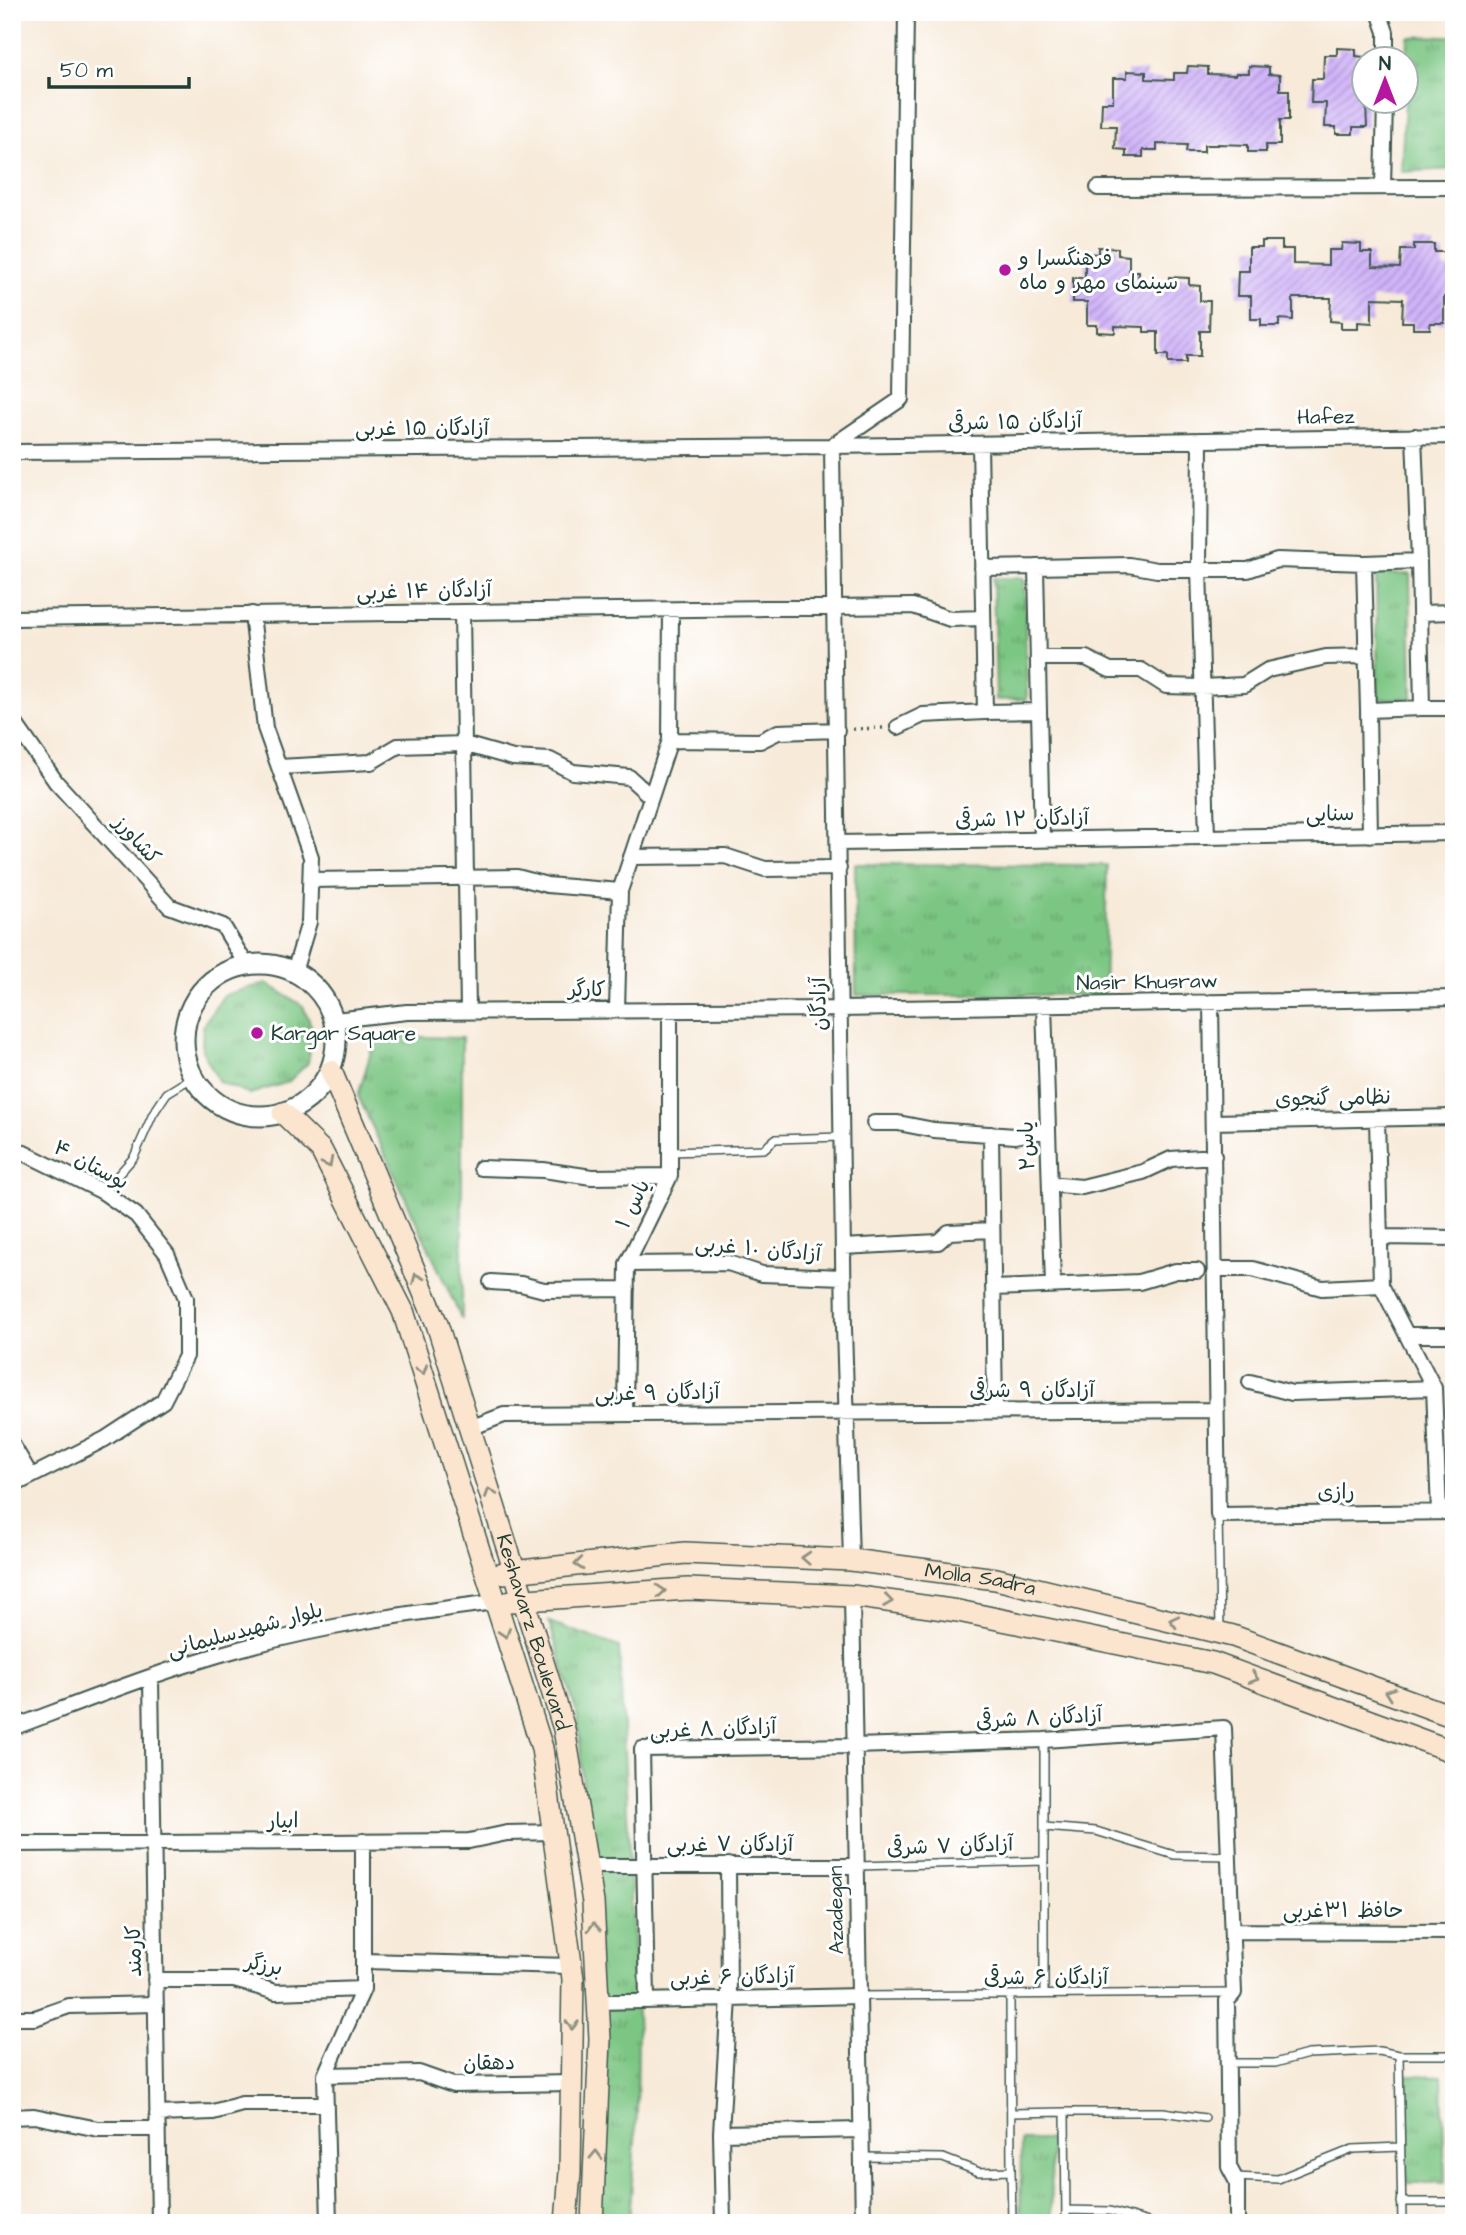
<svg xmlns="http://www.w3.org/2000/svg" width="1466" height="2235" viewBox="0 0 1466 2235" font-family="'Architects Daughter','Playpen Sans Arabic',sans-serif">
  <style>
    .grass { fill: url(#grass-tufts); stroke: #4e825c; stroke-width: 2 }
    .building { fill: url(#building-hatch) }
    .lines { fill: none; stroke-linecap: round; stroke-linejoin: round }
    .service-casing { stroke: #3f574d; stroke-width: 10 }
    .minor-casing { stroke: #3f574d; stroke-width: 18 }
    .tertiary-casing { stroke: #3f574d; stroke-width: 23 }
    .secondary-casing { stroke: #3f574d; stroke-width: 24 }
    .path { stroke: #3f574d; stroke-width: 3.5; stroke-dasharray: 2 5; stroke-linecap: butt }
    .service { stroke: #fff; stroke-width: 7 }
    .minor { stroke: #fff; stroke-width: 14 }
    .tertiary { stroke: #fff; stroke-width: 19 }
    .secondary { stroke: #fce5cf; stroke-width: 21 }
    .oneway { stroke: #8e9182 }
    .poi-dot { fill: #b5179e; stroke: #fff; stroke-width: 2.5 }
    .labels { text-anchor: middle; dominant-baseline: central; stroke-width: 6; stroke-linejoin: round; paint-order: stroke }
    .poi-label { font-size: 21px; fill: #1f3d34; stroke: #fff; text-anchor: start }
    .street-label { font-size: 21px; fill: #1f3d34; stroke: #fff }
  </style>
  <defs>
    <pattern id="grass-tufts" width="24" height="20" patternUnits="userSpaceOnUse" patternTransform="scale(1.75)"><rect width="24" height="20" fill="#7cc683"/><path d="M3 7l-1-3M5 7V3M7 7l1-3M15 17l-1-3M17 17v-4M19 17l1-3" fill="none" stroke="#65a26c"/></pattern>
    <pattern id="building-hatch" width="6" height="6" patternUnits="userSpaceOnUse" patternTransform="scale(1.75)"><rect width="6" height="6" fill="#d1b4fa"/><path d="M-1 1l2-2M0 6l6-6M5 7l2-2" fill="none" stroke="#a994cb"/></pattern>
  </defs>
  <rect width="100%" height="100%" fill="#fff"/>
  <filter id="ink" filterUnits="userSpaceOnUse"><feTurbulence type="fractalNoise" baseFrequency=".0143" numOctaves="2"/><feDisplacementMap in="SourceGraphic" scale="14" xChannelSelector="R" yChannelSelector="G"/><feConvolveMatrix kernelMatrix="1 2 1 2 8 2 1 2 1" color-interpolation-filters="sRGB"/></filter>
  <filter id="wash" filterUnits="userSpaceOnUse"><feTurbulence type="fractalNoise" baseFrequency=".00686" numOctaves="4" result="noise"/><feDisplacementMap in="SourceGraphic" scale="28" xChannelSelector="R" yChannelSelector="G"/><feGaussianBlur stdDeviation="1.57" result="paint"/><feColorMatrix in="noise" values="0 0 0 0 0 0 0 0 0 0 0 0 0 0 0 0 0 1.4 0 .05"/><feComposite in="paint" operator="in"/></filter>
  <g filter="url(#wash)">
    <rect width="100%" height="100%" fill="#f7ead9"/>
    <!-- grass -->
    <path class="grass" d="M 1454,36 L 1454,169 L 1401,172 L 1405,102 L 1406,102 L 1408,37 Z
      M 1376,574 L 1410,574 L 1412,698 L 1378,699 Z
      M 993,578 L 1024,578 L 1027,699 L 996,700 Z
      M 855,864 L 1107,865 L 1104,995 L 856,995 Z
      M 266,983 L 303,1006 L 313,1030 L 308,1063 L 288,1082 L 250,1094 L 219,1082 L 202,1050 L 203,1025 L 224,995 Z
      M 386,1036 L 462,1038 L 462,1320 L 358,1096 L 373,1045 Z
      M 549,1622 L 619,1647 L 638,2036 L 637,2113 L 629,2223 L 596,2223 L 598,2002 L 578,1717 Z
      M 1406,2075 L 1442,2076 L 1445,2183 L 1407,2183 Z
      M 1021,2140 L 1051,2140 L 1052,2223 L 1020,2223 Z"/>
    <g id="blocks">
      <!-- building -->
      <path class="building" d="M 1337,48 L 1356,49 L 1356,56 L 1364,57 L 1367,127 L 1353,127 L 1353,134 L 1336,134 L 1336,127 L 1325,127 L 1326,103 L 1311,103 L 1312,79 L 1323,79 L 1324,55 L 1337,55 Z
        M 1188,66 L 1208,67 L 1208,74 L 1236,75 L 1236,73 L 1249,73 L 1249,66 L 1269,67 L 1269,74 L 1280,75 L 1280,90 L 1289,90 L 1289,120 L 1280,120 L 1280,145 L 1266,145 L 1266,152 L 1248,152 L 1248,145 L 1218,144 L 1218,145 L 1204,145 L 1204,152 L 1186,152 L 1187,145 L 1157,144 L 1157,150 L 1143,150 L 1143,157 L 1126,157 L 1126,150 L 1115,149 L 1116,126 L 1101,126 L 1102,102 L 1113,102 L 1113,78 L 1127,78 L 1127,71 L 1146,72 L 1146,79 L 1174,80 L 1174,73 L 1187,73 Z
        M 1262,241 L 1282,241 L 1282,249 L 1293,249 L 1293,264 L 1328,265 L 1328,250 L 1341,250 L 1342,243 L 1361,244 L 1361,252 L 1372,252 L 1372,267 L 1400,268 L 1401,250 L 1414,250 L 1414,244 L 1434,244 L 1434,252 L 1444,252 L 1444,268 L 1454,268 L 1454,298 L 1444,297 L 1444,323 L 1430,323 L 1430,329 L 1413,329 L 1413,322 L 1402,322 L 1403,299 L 1372,298 L 1372,323 L 1358,322 L 1358,329 L 1341,329 L 1341,322 L 1330,321 L 1331,298 L 1293,298 L 1293,320 L 1279,319 L 1279,326 L 1261,326 L 1261,319 L 1251,319 L 1251,296 L 1237,296 L 1238,271 L 1249,271 L 1249,247 L 1262,247 Z
        M 1098,247 L 1118,248 L 1118,255 L 1129,256 L 1129,271 L 1139,271 L 1138,283 L 1169,284 L 1169,277 L 1189,278 L 1189,285 L 1200,286 L 1200,301 L 1210,301 L 1209,331 L 1200,331 L 1200,356 L 1186,356 L 1186,363 L 1168,363 L 1168,355 L 1158,355 L 1158,332 L 1144,332 L 1144,327 L 1115,326 L 1115,333 L 1097,332 L 1097,325 L 1087,325 L 1087,302 L 1073,302 L 1073,278 L 1085,278 L 1085,253 L 1098,254 Z"/>
    </g>
  </g>
  <g filter="url(#ink)">
    <use href="#blocks" fill-opacity="0" stroke="#3f574d" stroke-width="2"/>
    <g class="lines">
      <!-- service casing -->
      <g class="service-casing">
        <path id="service" d="M 670,1152 L 764,1149 L 775,1139 L 841,1137
          M 103,1192 L 134,1157 L 153,1114 L 167,1093 L 193,1077
          M 1218,1515 L 1220,1630
          M 1044,1740 L 1044,1994
          M 1044,1827 L 1096,1831 L 1174,1855 L 1228,1856
          M 857,1866 L 1044,1861
          M 1010,1995 L 1011,2171
          M 859,1996 L 1233,1993
          M 1399,2055 L 1402,2223
          M 1228,2063 L 1275,2063 L 1308,2054 L 1379,2051 L 1399,2055 L 1454,2055
          M 1011,2113 L 1065,2112
          M 862,2157 L 943,2158 L 979,2172 L 1011,2171 L 1012,2223
          M 1235,2177 L 1278,2179 L 1353,2149 L 1400,2147
          M 1401,2202 L 1454,2202
          M 1066,2210 L 1110,2211 L 1152,2223
          M 1066,2223 L 1065,2112 L 1163,2112 L 1205,2118"/>
      </g>
      <!-- minor casing -->
      <g class="minor-casing">
        <path id="minor" d="M 1379,12 L 1386,32 L 1386,60
          M 1383,186 L 1385,102
          M 1098,188 L 1454,187
          M 1414,436 L 1419,561
          M 1200,440 L 1199,569 L 1207,837
          M 980,444 L 985,712 L 1039,711 L 1036,567 L 982,568
          M 832,446 L 844,1328 L 851,1560
          M 832,446 L 901,399 L 906,12
          M 12,452 L 832,446 L 1454,436
          M 1036,567 L 1129,565 L 1157,570 L 1248,570 L 1277,560 L 1364,563 L 1419,561 L 1422,708 L 1368,710 L 1364,563
          M 462,612 L 468,1011
          M 1420,613 L 1454,612
          M 252,614 L 265,728 L 311,857 L 309,922 L 294,972
          M 12,618 L 913,606 L 950,619 L 983,618
          M 1038,658 L 1086,658 L 1110,670 L 1141,670 L 1166,686 L 1202,687 L 1244,685 L 1268,670 L 1326,657 L 1367,656
          M 1422,708 L 1454,708
          M 1368,710 L 1370,835
          M 1039,711 L 1042,840
          M 12,719 L 56,782 L 169,906 L 223,926 L 247,966
          M 898,727 L 923,715 L 985,712
          M 670,740 L 760,741 L 778,732 L 837,730
          M 279,767 L 371,762 L 398,746 L 464,744 L 513,758 L 550,760 L 573,772 L 629,777 L 651,797
          M 838,843 L 1454,833
          M 631,857 L 725,856 L 765,869 L 839,868
          M 311,880 L 517,877 L 547,885 L 620,891
          M 1211,1002 L 1218,1515 L 1454,1512
          M 1044,1005 L 1053,1285
          M 617,1010 L 620,891 L 670,740 L 671,610
          M 335,1020 L 407,1012 L 840,1009 L 1454,998
          M 1377,1118 L 1381,1285 L 1434,1388 L 1439,1512
          M 1213,1122 L 1454,1117
          M 874,1123 L 898,1123 L 934,1130 L 1015,1136 L 1048,1130
          M 991,1134 L 995,1411
          M 12,1147 L 103,1192 L 136,1215 L 167,1254 L 186,1298 L 186,1356 L 163,1401 L 105,1439 L 12,1486
          M 481,1168 L 543,1170 L 592,1177 L 670,1176
          M 1059,1185 L 1082,1187 L 1143,1172 L 1171,1159 L 1214,1156
          M 1380,1237 L 1454,1238
          M 843,1247 L 938,1242 L 949,1232 L 992,1230
          M 627,1264 L 728,1263 L 762,1274 L 843,1277
          M 1215,1269 L 1253,1269 L 1322,1288 L 1381,1285
          M 491,1282 L 521,1284 L 544,1290 L 627,1289
          M 993,1288 L 1139,1282 L 1176,1271 L 1197,1271
          M 1407,1335 L 1454,1335
          M 1250,1382 L 1292,1393 L 1434,1388
          M 625,1414 L 627,1264 L 670,1176 L 670,1010
          M 470,1428 L 504,1415 L 1217,1410
          M 12,1444 L 31,1476
          M 852,1596 L 863,2223
          M 151,1678 L 159,2223
          M 12,1728 C 87,1700 162,1670 239,1649 C 323,1626 409,1613 495,1602
          M 12,1844 L 469,1841 L 507,1833 L 553,1832
          M 587,1866 L 857,1866
          M 1233,1931 L 1454,1932
          M 363,1961 L 571,1966
          M 155,1980 L 234,1980 L 276,1992 L 363,1989
          M 647,2000 L 642,1749 L 855,1746 L 1044,1740 L 1224,1728 L 1234,1993 L 1227,2001 L 1229,2167 L 1237,2182 L 1237,2223
          M 598,2002 L 859,1996
          M 12,2018 L 35,2018 L 69,2006 L 156,2004
          M 325,2075 L 419,2073 L 453,2085 L 571,2083
          M 157,2114 L 213,2112 L 242,2104 L 326,2104
          M 12,2117 L 34,2116 L 98,2129 L 158,2129
          M 721,2133 L 861,2130
          M 329,2223 L 325,2075 L 363,1989 L 363,1841
          M 723,2223 L 721,2133 L 729,1998 L 728,1865"/>
      </g>
      <!-- tertiary casing -->
      <g class="tertiary-casing">
        <path id="tertiary" d="M184 1040a76 76 0 1 1 152 0a76 76 0 1 1-152 0Z"/>
      </g>
      <!-- secondary casing -->
      <g class="secondary-casing">
        <g id="secondary">
          <path id="s1" d="M 331,1071 L 437,1324 L 564,1729 L 593,1902 L 600,2039 L 592,2223"/>
          <path d="M 283,1113 L 321,1150 L 403,1311 L 542,1748 L 573,1979 L 570,2172 L 566,2223"/>
          <path id="s2" d="M 503,1573 L 685,1553 L 851,1560 L 996,1579 L 1233,1636 L 1454,1717"/>
          <path d="M 511,1601 L 688,1589 L 852,1596 L 958,1611 L 1213,1663 L 1454,1752"/>
        </g>
      </g>
      <!-- path -->
      <path class="path" d="M 853,729 L 884,728"/>
      <!-- service -->
      <use href="#service" class="service"/>
      <!-- minor -->
      <use href="#minor" class="minor"/>
      <!-- tertiary -->
      <use href="#tertiary" class="tertiary"/>
      <!-- secondary -->
      <use href="#secondary" class="secondary"/>
    </g>
    <!-- one-way arrows -->
    <defs><path id="oneway-chevron" d="M-2-3.5L2.5 0L-2 3.5" fill="none" stroke-width="1.6" stroke-linecap="round" stroke-linejoin="round" transform="scale(1.75)"/></defs>
    <g class="oneway">
      <use href="#oneway-chevron" transform="translate(328 1163) rotate(63)"/>
      <use href="#oneway-chevron" transform="translate(417 1278) rotate(-113)"/>
      <use href="#oneway-chevron" transform="translate(422 1370) rotate(72)"/>
      <use href="#oneway-chevron" transform="translate(490 1493) rotate(-108)"/>
      <use href="#oneway-chevron" transform="translate(806 1558) rotate(-177)"/>
      <use href="#oneway-chevron" transform="translate(579 1564) rotate(174)"/>
      <use href="#oneway-chevron" transform="translate(661 1591) rotate(-4)"/>
      <use href="#oneway-chevron" transform="translate(888 1601) rotate(8)"/>
      <use href="#oneway-chevron" transform="translate(1174 1621) rotate(-167)"/>
      <use href="#oneway-chevron" transform="translate(505 1633) rotate(72)"/>
      <use href="#oneway-chevron" transform="translate(1254 1678) rotate(20)"/>
      <use href="#oneway-chevron" transform="translate(1390 1693) rotate(-160)"/>
      <use href="#oneway-chevron" transform="translate(594 1927) rotate(-93)"/>
      <use href="#oneway-chevron" transform="translate(572 2025) rotate(91)"/>
      <use href="#oneway-chevron" transform="translate(596 2155) rotate(-88)"/>
    </g>
  </g>
  <!-- markers -->
  <g class="poi-dot">
    <circle cx="1005" cy="270" r="7"/>
    <circle cx="257" cy="1033" r="7"/>
  </g>
  <g class="labels">
    <!-- poi labels -->
    <g class="poi-label">
      <text x="1019" y="258">فرهنگسرا و<tspan x="1019" dy="24">سینمای مهر و ماه</tspan></text>
      <text x="271" y="1033">Kargar Square</text>
    </g>
    <!-- street labels -->
    <g class="street-label">
      <text transform="translate(1326 417) rotate(-1)">Hafez</text>
      <text transform="translate(1015 422) rotate(-1)">آزادگان ۱۵ شرقی</text>
      <text x="422" y="428">آزادگان ۱۵ غربی</text>
      <text transform="translate(424 591) rotate(-1)">آزادگان ۱۴ غربی</text>
      <text transform="translate(1330 814) rotate(-1)">سنایی</text>
      <text transform="translate(1022 819) rotate(-1)">آزادگان ۱۲ شرقی</text>
      <text transform="translate(137 840) rotate(48)">کشاورز</text>
      <text transform="translate(1147 982) rotate(-1)">Nasir Khusraw</text>
      <text x="587" y="989">کارگر</text>
      <text transform="translate(819 1004) rotate(-91)">آزادگان</text>
      <text transform="translate(1333 1098) rotate(-1)">نظامی گنجوی</text>
      <text transform="translate(1027 1146) rotate(-92)">یاس۲</text>
      <text transform="translate(91 1165) rotate(28)">بوستان ۴</text>
      <text transform="translate(633 1204) rotate(-64)">یاس ۱</text>
      <text transform="translate(758 1249) rotate(5)">آزادگان ۱۰ غربی</text>
      <text x="1032" y="1390">آزادگان ۹ شرقی</text>
      <text transform="translate(657 1393) rotate(-1)">آزادگان ۹ غربی</text>
      <text transform="translate(1336 1492) rotate(-1)">رازی</text>
      <text stroke="none"><textPath href="#s2" startOffset="480">Molla Sadra</textPath></text>
      <text transform="translate(245 1630) rotate(-15)">بلوار شهیدسلیمانی</text>
      <text stroke="none"><textPath href="#s1" startOffset="597">Keshavarz Boulevard</textPath></text>
      <text transform="translate(1039 1718) rotate(-3)">آزادگان ۸ شرقی</text>
      <text transform="translate(713 1729) rotate(-2)">آزادگان ۸ غربی</text>
      <text transform="translate(283 1821) rotate(-1)">ابیار</text>
      <text x="730" y="1844">آزادگان ۷ غربی</text>
      <text transform="translate(950 1846) rotate(-2)">آزادگان ۷ شرقی</text>
      <text transform="translate(836 1910) rotate(-91)">Azadegan</text>
      <text x="1343" y="1910">حافظ ۳۱غربی</text>
      <text transform="translate(134 1951) rotate(-91)">کارمند</text>
      <text transform="translate(264 1965) rotate(12)">برزگر</text>
      <text transform="translate(732 1977) rotate(-1)">آزادگان ۶ غربی</text>
      <text x="1046" y="1977">آزادگان ۶ شرقی</text>
      <text transform="translate(489 2063) rotate(-1)">دهقان</text>
    </g>
  </g>
  <!-- margin -->
  <rect width="1466" height="2235" fill="none" stroke="#fff" stroke-width="42"/>
  <!-- north arrow -->
  <g transform="translate(1385 80)"><circle r="33" fill="#ffffff" stroke="#a5b1ae" stroke-width="2"/>
  <path d="M0-5L12 26L0 18L-12 26Z" fill="#b5179e"/>
  <text y="-10" font-size="19" font-weight="bold" text-anchor="middle" fill="#1f3d34">N</text>
  </g>
  <!-- scale -->
  <path d="M49 77v10h140v-10" fill="none" stroke="#1f3d34" stroke-width="3.5"/>
  <text x="60" y="77" font-size="21" fill="#1f3d34" stroke="#ffffff" stroke-width="5" paint-order="stroke">50 m</text>
</svg>
